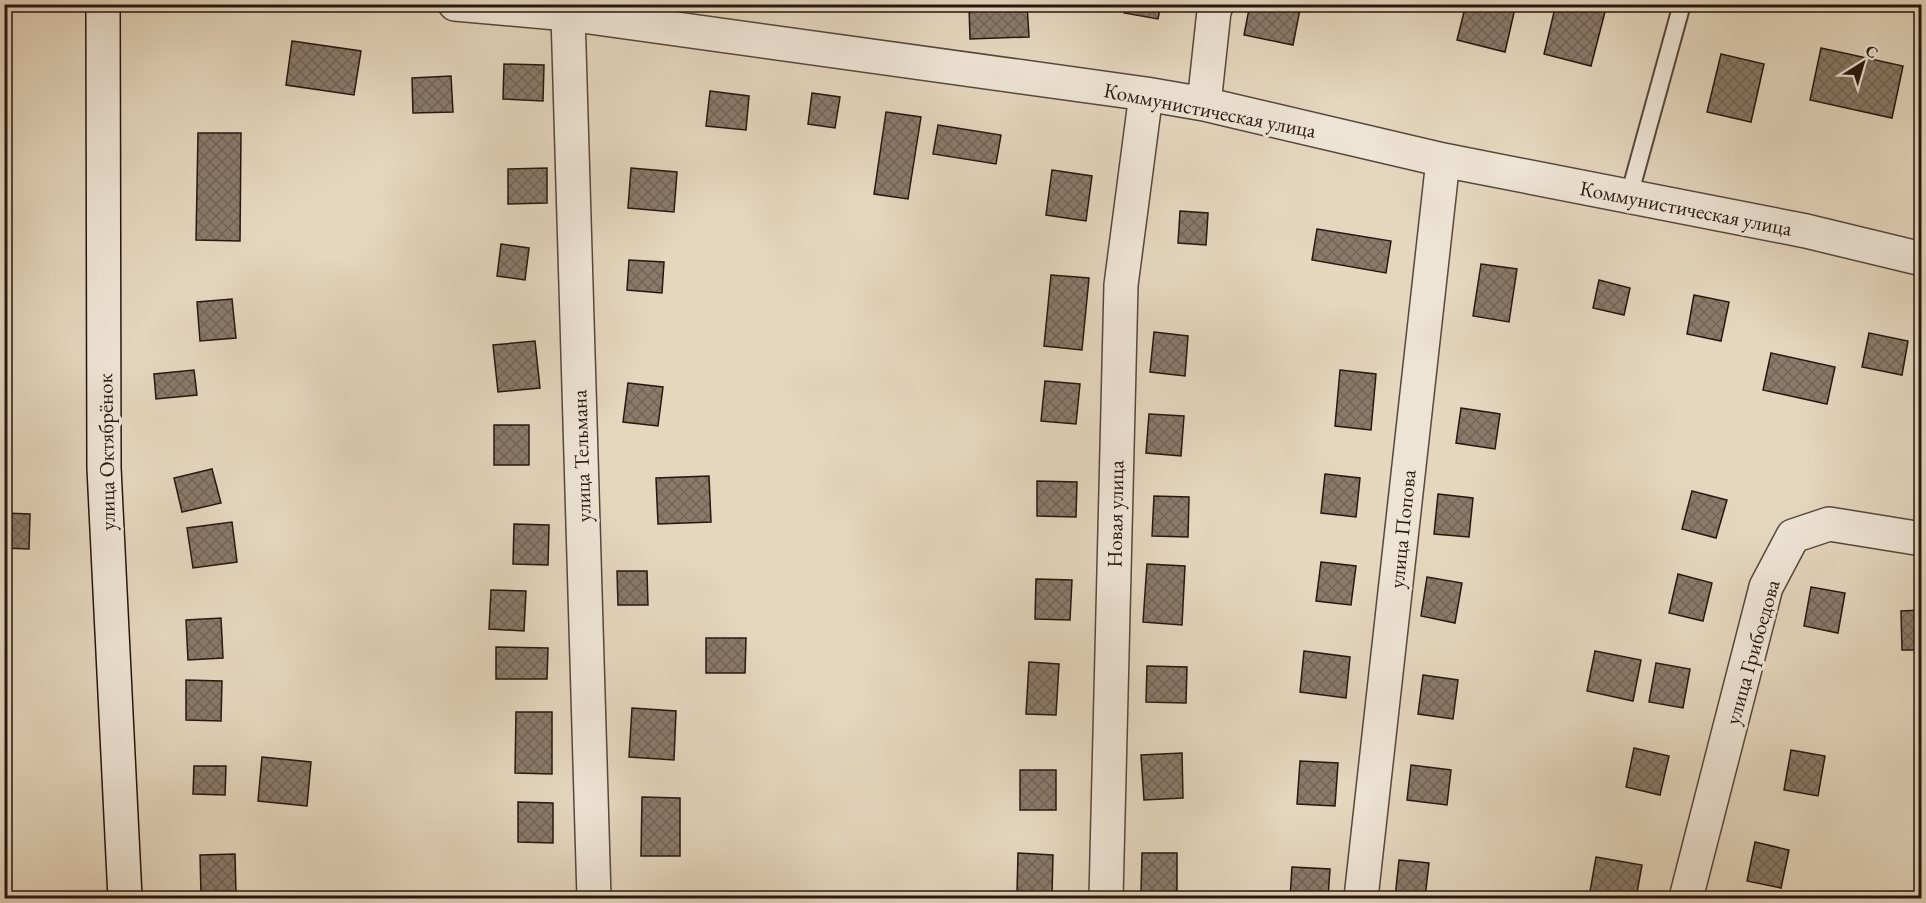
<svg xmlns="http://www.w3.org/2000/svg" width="1926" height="903" viewBox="0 0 1926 903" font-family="'EB Garamond',serif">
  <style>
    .building { fill: url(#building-cross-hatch); stroke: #271710; stroke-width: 1.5 }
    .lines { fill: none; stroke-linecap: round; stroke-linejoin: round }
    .lane-casing { stroke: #56473c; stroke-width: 20 }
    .street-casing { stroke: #56473c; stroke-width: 36 }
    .secondary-casing { stroke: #271710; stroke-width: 36 }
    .lane { stroke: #eee4d5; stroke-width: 16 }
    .street { stroke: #eee4d5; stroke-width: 33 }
    .secondary { stroke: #eee4d5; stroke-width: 33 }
    .labels { text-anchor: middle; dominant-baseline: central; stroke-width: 6; stroke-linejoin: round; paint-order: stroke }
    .street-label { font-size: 21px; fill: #271710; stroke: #eee4d5 }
  </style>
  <defs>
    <pattern id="building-cross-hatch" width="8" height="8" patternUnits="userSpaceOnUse" patternTransform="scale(1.5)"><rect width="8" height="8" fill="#8a7a6a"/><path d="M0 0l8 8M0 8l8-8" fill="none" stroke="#716356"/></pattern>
  </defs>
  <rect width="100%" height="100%" fill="#e5d6be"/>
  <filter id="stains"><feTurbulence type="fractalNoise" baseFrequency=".00333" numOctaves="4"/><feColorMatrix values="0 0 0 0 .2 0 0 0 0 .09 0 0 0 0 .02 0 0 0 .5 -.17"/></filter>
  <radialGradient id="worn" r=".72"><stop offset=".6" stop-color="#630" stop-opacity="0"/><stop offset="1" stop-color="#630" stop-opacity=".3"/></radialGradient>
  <!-- building -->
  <path class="building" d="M 1027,4 L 1029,37 L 970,39 L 969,6 Z
    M 1125,4 L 1161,4 L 1158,19 L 1124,13 Z
    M 1250,4 L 1301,4 L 1293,45 L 1244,35 Z
    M 1466,4 L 1516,4 L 1505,52 L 1457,40 Z
    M 1556,4 L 1593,4 L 1606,8 L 1591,66 L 1544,54 Z
    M 292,41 L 361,51 L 354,95 L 286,85 Z
    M 1821,48 L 1903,66 L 1892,118 L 1810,100 Z
    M 1721,54 L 1764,64 L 1751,122 L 1707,112 Z
    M 504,64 L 544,65 L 543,101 L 503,99 Z
    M 451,76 L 453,112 L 413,113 L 412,78 Z
    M 710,91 L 749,96 L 746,130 L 706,126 Z
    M 812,93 L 840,97 L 835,128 L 808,124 Z
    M 886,112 L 921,117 L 908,199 L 874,194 Z
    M 938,125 L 1001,135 L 996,164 L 933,154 Z
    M 198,133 L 241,133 L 240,241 L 196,240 Z
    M 547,168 L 547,203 L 508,204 L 508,169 Z
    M 631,168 L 677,172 L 674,212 L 628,208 Z
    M 1052,170 L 1092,176 L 1086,221 L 1046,215 Z
    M 1180,211 L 1208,213 L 1206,245 L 1178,243 Z
    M 1317,229 L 1391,241 L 1386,273 L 1312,260 Z
    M 501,244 L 529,248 L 525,280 L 497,276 Z
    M 629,260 L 664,262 L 662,293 L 627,290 Z
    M 1481,264 L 1517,269 L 1509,322 L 1473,316 Z
    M 1051,275 L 1089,278 L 1082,350 L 1044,346 Z
    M 1599,280 L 1630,288 L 1624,315 L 1593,308 Z
    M 1694,295 L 1729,302 L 1721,341 L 1687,334 Z
    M 232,299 L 236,338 L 200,341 L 197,302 Z
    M 1154,332 L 1188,336 L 1185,376 L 1150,372 Z
    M 1869,333 L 1908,341 L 1902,375 L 1862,367 Z
    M 535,341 L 540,388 L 498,392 L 493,345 Z
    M 1771,353 L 1835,367 L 1827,404 L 1763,390 Z
    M 194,370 L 197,395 L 156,399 L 154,374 Z
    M 1340,370 L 1376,374 L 1371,430 L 1335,426 Z
    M 1045,381 L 1080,384 L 1076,424 L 1041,421 Z
    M 628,383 L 663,387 L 658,426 L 623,422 Z
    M 1461,408 L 1500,414 L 1495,449 L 1456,443 Z
    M 1149,414 L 1184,416 L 1181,456 L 1146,453 Z
    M 494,425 L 529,425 L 529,465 L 494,465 Z
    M 212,469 L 221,503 L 182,512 L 174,478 Z
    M 1325,474 L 1360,478 L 1356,517 L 1321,513 Z
    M 709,476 L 711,522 L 658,524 L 656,478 Z
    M 1037,481 L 1077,482 L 1076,517 L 1037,516 Z
    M 1692,491 L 1727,500 L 1716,538 L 1682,529 Z
    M 1438,494 L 1473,498 L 1469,537 L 1434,534 Z
    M 1154,496 L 1189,497 L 1188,537 L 1152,536 Z
    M 4,513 L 30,514 L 29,549 L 4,548 Z
    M 232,522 L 237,562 L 193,568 L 187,528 Z
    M 514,524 L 549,525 L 548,565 L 513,564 Z
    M 1321,562 L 1356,566 L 1351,605 L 1316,601 Z
    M 1147,564 L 1185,566 L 1182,625 L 1143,622 Z
    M 617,571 L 647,571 L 648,605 L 618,605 Z
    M 1678,574 L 1712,583 L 1703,621 L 1669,613 Z
    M 1427,577 L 1462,583 L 1455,623 L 1421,616 Z
    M 1036,579 L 1072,580 L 1070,620 L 1035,619 Z
    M 1811,587 L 1845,593 L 1838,633 L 1804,626 Z
    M 491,590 L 526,591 L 524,631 L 489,629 Z
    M 1922,610 L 1922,650 L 1902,650 L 1901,611 Z
    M 221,618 L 223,658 L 188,660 L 186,620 Z
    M 706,638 L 746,638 L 745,673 L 706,673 Z
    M 496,647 L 548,648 L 547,679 L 496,679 Z
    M 1304,651 L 1350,657 L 1346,698 L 1300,692 Z
    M 1595,651 L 1641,660 L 1633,701 L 1587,691 Z
    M 1029,662 L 1059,664 L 1056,715 L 1026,714 Z
    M 1656,663 L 1690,669 L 1683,708 L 1649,702 Z
    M 1147,666 L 1187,667 L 1186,703 L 1146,702 Z
    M 1423,675 L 1458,680 L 1453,719 L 1418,714 Z
    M 186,680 L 222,681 L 221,721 L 186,720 Z
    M 632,708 L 676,711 L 674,760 L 629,757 Z
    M 516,712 L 552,712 L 552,774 L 515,773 Z
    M 1634,748 L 1669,756 L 1660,795 L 1626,787 Z
    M 1791,750 L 1825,756 L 1818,796 L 1784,790 Z
    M 1182,753 L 1183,798 L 1144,800 L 1141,755 Z
    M 262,757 L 311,762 L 307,806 L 258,801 Z
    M 1300,761 L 1338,763 L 1335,806 L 1297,804 Z
    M 1411,765 L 1451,770 L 1447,805 L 1407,800 Z
    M 194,766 L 226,766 L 225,795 L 193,794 Z
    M 1020,770 L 1056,770 L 1056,810 L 1020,810 Z
    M 642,797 L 680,798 L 680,856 L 641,856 Z
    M 518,802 L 553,803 L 553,843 L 518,842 Z
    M 1755,842 L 1789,850 L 1781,888 L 1747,881 Z
    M 1018,853 L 1053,855 L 1052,895 L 1017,893 Z
    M 1142,853 L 1177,853 L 1177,893 L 1141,892 Z
    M 235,854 L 236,894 L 201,895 L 200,855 Z
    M 1921,855 L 1922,855 L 1922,889 L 1916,888 Z
    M 1596,857 L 1642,865 L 1636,898 L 1589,897 Z
    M 1399,860 L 1429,863 L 1425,898 L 1395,898 Z
    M 1292,867 L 1330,869 L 1328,898 L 1290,898 Z"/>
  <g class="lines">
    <!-- lane casing -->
    <g class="lane-casing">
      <path id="lane" d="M 1629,196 L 1682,4"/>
    </g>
    <!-- street casing -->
    <g class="street-casing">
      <path id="street" d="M 455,4 L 568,14 L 1146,94 L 1204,104 L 1443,160 L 1806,231 L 1922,259
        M 568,14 L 594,898
        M 1204,104 L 1214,11 L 1217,4
        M 1106,898 L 1121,285 L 1146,94
        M 1361,898 L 1443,160
        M 1686,898 L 1766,587 L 1793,536 L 1829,524 L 1922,539"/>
    </g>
    <!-- secondary casing -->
    <g class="secondary-casing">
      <path id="secondary" d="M 103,4 L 104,468 L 125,898"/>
    </g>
    <!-- lane -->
    <use href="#lane" class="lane"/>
    <!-- street -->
    <use href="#street" class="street"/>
    <!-- secondary -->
    <use href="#secondary" class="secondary"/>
  </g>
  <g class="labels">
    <!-- street labels -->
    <g class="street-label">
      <text transform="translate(1210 110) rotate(11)">Коммунистическая улица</text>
      <text transform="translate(1686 208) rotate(11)">Коммунистическая улица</text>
      <text transform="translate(106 452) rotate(-91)">улица Октябрёнок</text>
      <text transform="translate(581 456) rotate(-92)">улица Тельмана</text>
      <text transform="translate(1115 514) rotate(-89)">Новая улица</text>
      <text transform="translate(1402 529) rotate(-84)">улица Попова</text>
      <text transform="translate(1752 652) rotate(-74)">улица Грибоедова</text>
    </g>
  </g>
  <!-- margin -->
  <rect width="1926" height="903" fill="none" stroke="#e5d6be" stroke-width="24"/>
  <rect x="6" y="6" width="1914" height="891" fill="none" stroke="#271710" stroke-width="3"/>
  <rect x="12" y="12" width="1902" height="879" fill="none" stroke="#271710" stroke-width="1.5"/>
  <!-- north arrow -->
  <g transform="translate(1863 63) rotate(37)" stroke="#eee4d5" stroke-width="4.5" paint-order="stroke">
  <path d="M0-4.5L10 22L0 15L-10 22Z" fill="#271710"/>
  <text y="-9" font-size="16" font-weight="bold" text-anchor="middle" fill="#271710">С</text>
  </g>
  <rect width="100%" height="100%" filter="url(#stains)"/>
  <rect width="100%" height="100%" fill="url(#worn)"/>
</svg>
